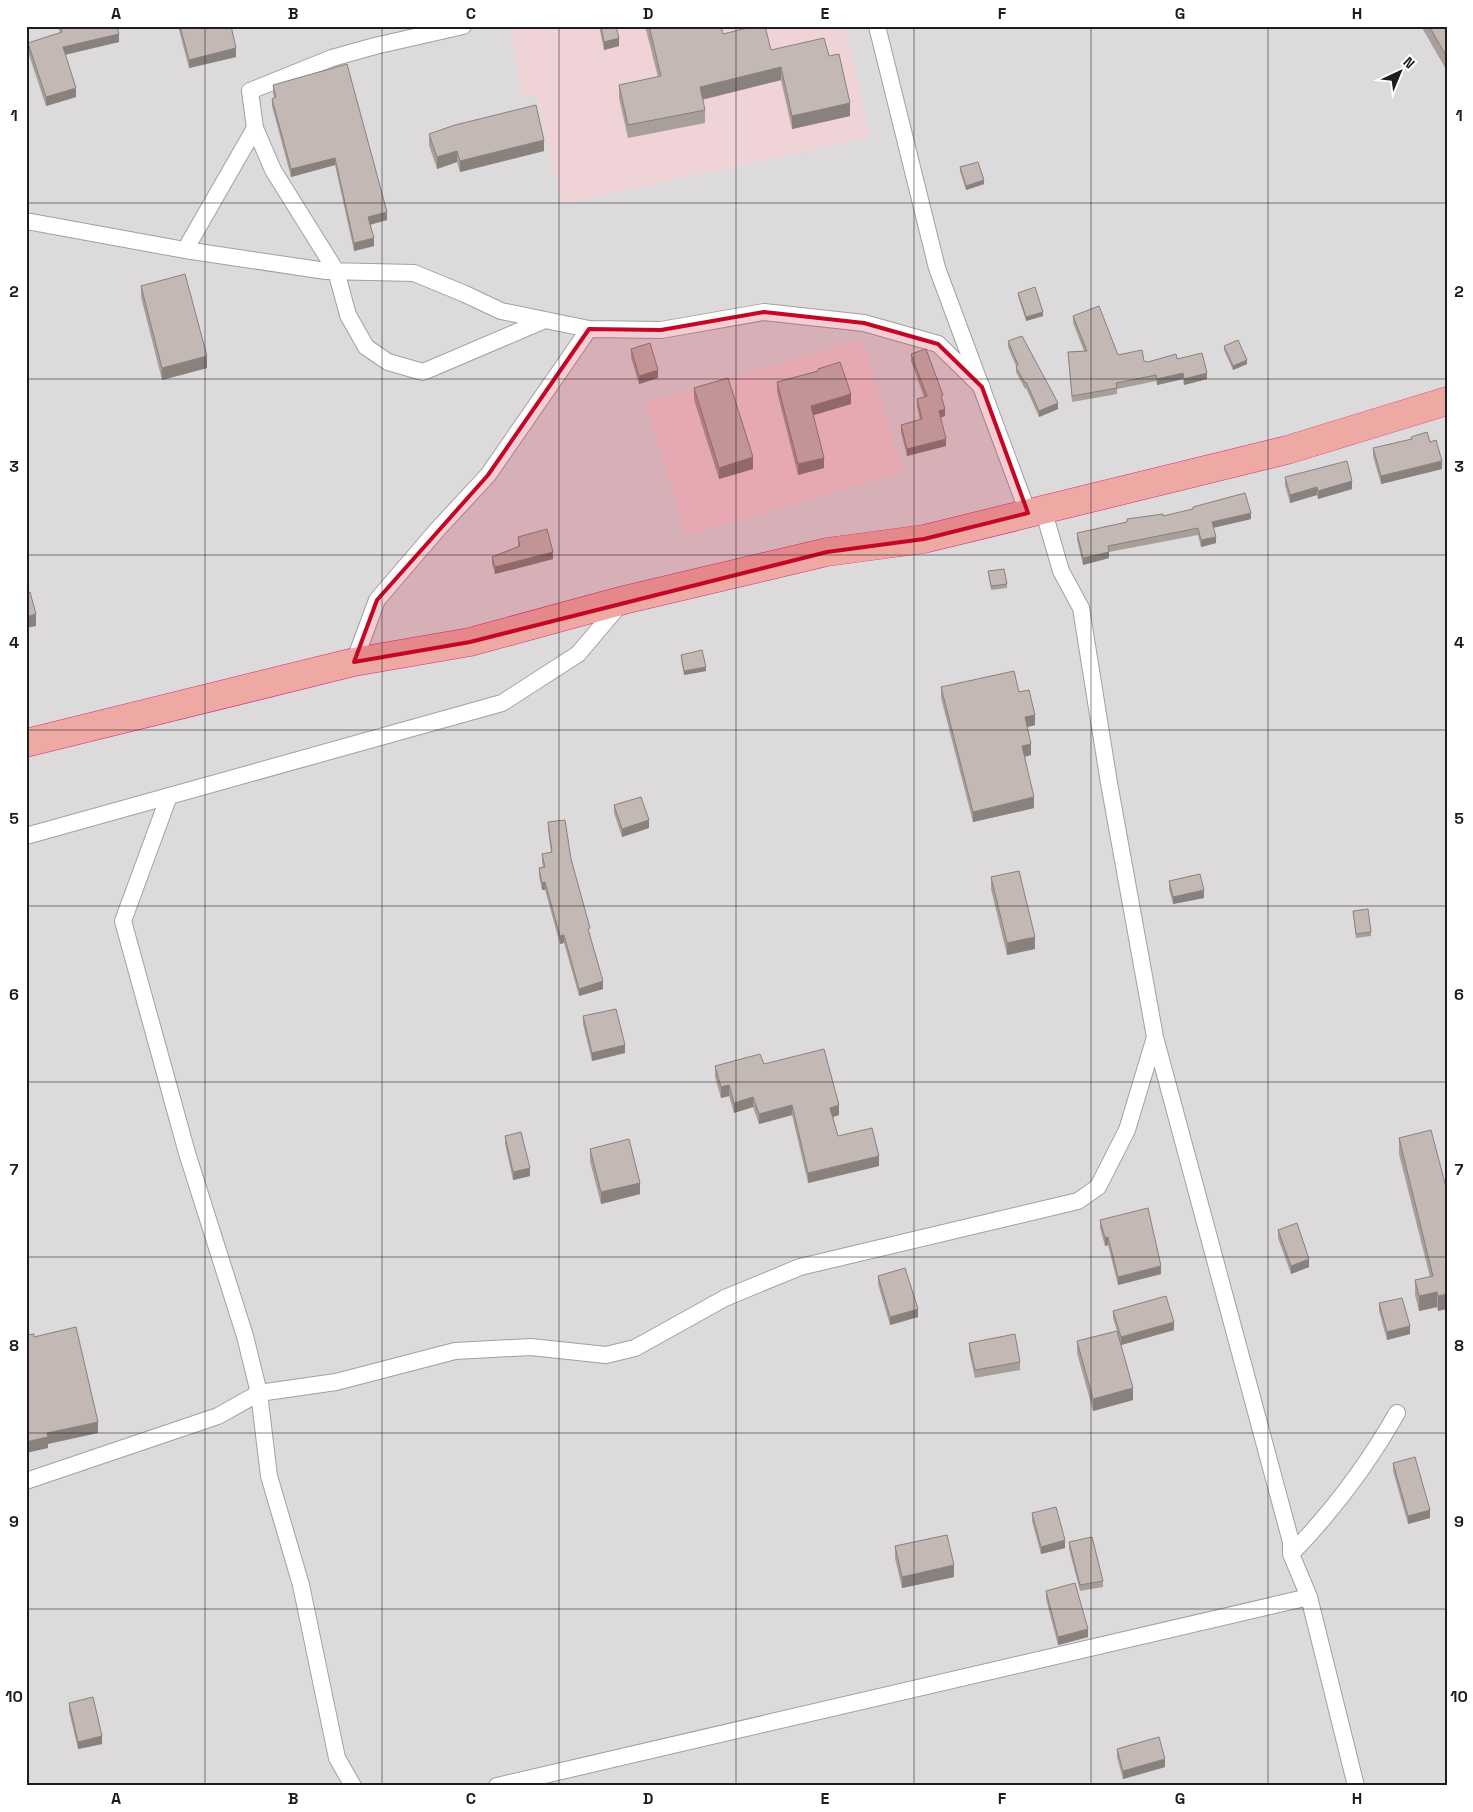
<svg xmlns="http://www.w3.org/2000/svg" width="1473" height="1812" viewBox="0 0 1473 1812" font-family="'Space Grotesk',sans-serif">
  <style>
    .residential { fill: #dcdadb }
    .commercial { fill: #efd3d6 }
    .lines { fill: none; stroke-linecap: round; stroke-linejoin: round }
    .minor-casing { stroke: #a1a1a1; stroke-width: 18 }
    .trunk-casing { stroke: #d32a7e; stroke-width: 29 }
    .minor { stroke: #fff; stroke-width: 16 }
    .trunk { stroke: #eea9a5; stroke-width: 28 }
    .wall { fill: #a89e9a }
    .shaded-wall { fill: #88817d }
    .building { fill: #c3b8b3; stroke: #88817d }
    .marked { fill: #c40724; fill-opacity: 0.2; stroke: #c40724; stroke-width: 4; stroke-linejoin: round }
    .grid { fill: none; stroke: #1d1d1d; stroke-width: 1; stroke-opacity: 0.55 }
    .neatline { fill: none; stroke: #1d1d1d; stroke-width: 2 }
    .grid-label { font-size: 16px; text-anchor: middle; font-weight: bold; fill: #1d1d1d }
  </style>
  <rect width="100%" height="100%" fill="#eee9e4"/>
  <!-- residential -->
  <path class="residential" d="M 26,26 L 1447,26 L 1447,1786 L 26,1786 Z"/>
  <!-- commercial -->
  <path class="commercial" d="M 509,26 L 845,26 L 870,137 L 550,207 L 562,204 L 536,95 L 523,97 Z
    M 863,339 L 903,472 L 686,536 L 645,403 Z"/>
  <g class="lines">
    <!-- minor casing -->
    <g class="minor-casing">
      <path id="minor" d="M 877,26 L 937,268 L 1028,513
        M 255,128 L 273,170 L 336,271 L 348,315 L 366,347 L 388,362 L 423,372 L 545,320
        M 26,221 L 185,250 L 326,271 L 414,273 L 465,294 L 501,311 L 589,329 L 661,330 L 764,312 L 864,323 L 938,344 L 982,387
        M 185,250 L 255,128 L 250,91 L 332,58 L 375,46 L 463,26
        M 1043,509 L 1061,571 L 1081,608 L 1109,783 L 1155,1037 L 1291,1542 L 1291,1554 L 1309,1597 L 1356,1786
        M 354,662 L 377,600 L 437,530 L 488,475 L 589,329
        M 169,796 L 123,921 L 187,1153 L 245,1336 L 259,1393 L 269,1476 L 301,1585 L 337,1758 L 353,1786
        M 26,836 L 502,703 L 578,654 L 622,602
        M 26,1481 L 218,1416 L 259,1393 L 336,1382 L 455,1351 L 531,1347 L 606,1355 L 635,1348 L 725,1298 L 800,1267 L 1078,1201 L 1098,1187 L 1127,1130 L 1155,1037
        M 1291,1554 C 1332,1512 1368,1464 1397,1413
        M 497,1786 L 1309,1597"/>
    </g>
    <!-- trunk casing -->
    <g class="trunk-casing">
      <path id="trunk" d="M 26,743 L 354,662 L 470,642 L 624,600 L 827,552 L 924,539 L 1287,450 L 1447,401"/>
    </g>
    <!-- minor -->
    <use href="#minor" class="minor"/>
    <!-- trunk -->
    <use href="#trunk" class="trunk"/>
  </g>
  <!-- wall -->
  <path class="wall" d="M 58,26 L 117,26 L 119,42 L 65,55 L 76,97 L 46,106 L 28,52 L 28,43 L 60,33 Z
    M 178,26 L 231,26 L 236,57 L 189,68 Z
    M 599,26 L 616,26 L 619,46 L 604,50 Z
    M 645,26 L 721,26 L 723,34 L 771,50 L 829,56 L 850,116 L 792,129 L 781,80 L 702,100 L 705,110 L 705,123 L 628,138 L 619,98 L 619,85 L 658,77 Z
    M 1421,26 L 1447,26 L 1447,71 Z
    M 273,85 L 387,220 L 370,225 L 374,246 L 354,251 L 335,165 L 291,177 L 272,106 L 272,99 L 274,98 L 273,93 Z
    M 429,134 L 544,151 L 460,172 L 457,162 L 437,169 L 429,145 Z
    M 960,167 L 984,184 L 966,190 L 960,171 Z
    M 141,286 L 207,368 L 162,380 L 141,297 Z
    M 1018,293 L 1043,316 L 1026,321 L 1018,296 Z
    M 1073,316 L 1118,355 L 1148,362 L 1177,359 L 1207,379 L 1184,385 L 1183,379 L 1157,385 L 1156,381 L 1117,389 L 1117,394 L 1072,402 L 1068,352 L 1084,351 L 1073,323 Z
    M 1008,341 L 1058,409 L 1039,417 L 1026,388 L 1025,389 L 1016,372 L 1016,366 L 1008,347 Z
    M 1224,346 L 1247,364 L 1233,370 L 1224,350 Z
    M 631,349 L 658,378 L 639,384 L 631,357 Z
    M 911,354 L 943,402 L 945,416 L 940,418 L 946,446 L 907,456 L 901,432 L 901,425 L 920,420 L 917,406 L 917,399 L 924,397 L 911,361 Z
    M 818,369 L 851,404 L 813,415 L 824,468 L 798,475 L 777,392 L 777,382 L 818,371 Z
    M 694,388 L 753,469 L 719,479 L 694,400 Z
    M 1411,437 L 1430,442 L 1442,469 L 1381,484 L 1373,456 L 1373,448 L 1411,439 Z
    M 1285,477 L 1352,489 L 1318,499 L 1317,495 L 1290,503 L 1285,485 Z
    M 1193,507 L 1251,519 L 1213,528 L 1216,543 L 1201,547 L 1198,535 L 1109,552 L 1109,558 L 1083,565 L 1077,540 L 1077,533 L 1127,522 L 1127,519 L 1163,516 L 1193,510 Z
    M 518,537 L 553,559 L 495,574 L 492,564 L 492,557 L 518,547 Z
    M 988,571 L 1007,584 L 1007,588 L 991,590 Z
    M 681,655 L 706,671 L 684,675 L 681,659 Z
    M 941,687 L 1019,692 L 1035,725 L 1027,727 L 1031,755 L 1025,757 L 1034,808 L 973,822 L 941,698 Z
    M 614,805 L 649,828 L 622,837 L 614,813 Z
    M 548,822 L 571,859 L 603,989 L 579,996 L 564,943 L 560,944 L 545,890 L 542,890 L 539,876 L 539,868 L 543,867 L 542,862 L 542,854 L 551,852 L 548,830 Z
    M 991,877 L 1035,949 L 1007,955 L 991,889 Z
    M 1169,881 L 1204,898 L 1173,904 L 1169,889 Z
    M 1353,911 L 1371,932 L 1371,936 L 1356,938 Z
    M 583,1016 L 625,1053 L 592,1061 L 583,1024 Z
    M 764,1064 L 839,1115 L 833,1117 L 838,1136 L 879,1166 L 808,1183 L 792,1115 L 759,1124 L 753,1107 L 734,1113 L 729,1096 L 721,1098 L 715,1077 L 715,1066 Z
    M 505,1136 L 530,1176 L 513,1180 L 505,1144 Z
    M 1399,1138 L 1447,1191 L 1438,1311 L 1437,1307 L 1419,1311 L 1415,1295 L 1415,1280 L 1430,1277 L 1399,1154 Z
    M 590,1149 L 640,1194 L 601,1204 L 590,1161 Z
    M 1100,1220 L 1161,1274 L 1118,1285 L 1108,1245 L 1105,1246 L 1100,1228 Z
    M 1278,1230 L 1309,1267 L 1291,1274 L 1278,1238 Z
    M 878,1276 L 918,1317 L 890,1325 L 878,1284 Z
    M 1379,1303 L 1410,1334 L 1387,1340 L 1379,1311 Z
    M 1113,1311 L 1174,1330 L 1121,1345 L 1133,1400 L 1093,1411 L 1077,1353 L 1077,1341 L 1117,1331 L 1113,1318 Z
    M 969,1343 L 1020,1362 L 1020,1370 L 975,1378 L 969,1351 Z
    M 1393,1463 L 1430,1518 L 1408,1524 L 1393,1471 Z
    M 1032,1513 L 1065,1548 L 1041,1554 L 1032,1521 Z
    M 1069,1542 L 1103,1581 L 1103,1587 L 1080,1591 L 1069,1549 Z
    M 895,1546 L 954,1577 L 902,1588 L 895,1558 Z
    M 1046,1591 L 1088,1637 L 1058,1645 L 1046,1599 Z
    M 69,1703 L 102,1744 L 78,1749 L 69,1711 Z
    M 1117,1749 L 1165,1767 L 1123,1779 L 1117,1757 Z"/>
  <!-- shaded-wall -->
  <path class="shaded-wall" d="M 119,34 L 119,42 L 63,55 L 63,47 Z
    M 619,38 L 619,46 L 604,50 L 604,42 Z
    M 236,48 L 236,57 L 189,68 L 189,60 Z
    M 781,67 L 781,80 L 700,100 L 700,87 Z
    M 76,88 L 76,97 L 46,106 L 46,97 Z
    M 850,103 L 850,116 L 792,129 L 792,116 Z
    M 544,140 L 544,151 L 460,172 L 460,161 Z
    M 457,151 L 457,162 L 437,169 L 437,157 Z
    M 335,158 L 335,165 L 291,177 L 291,169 Z
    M 984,180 L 984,184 L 966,190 L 966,186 Z
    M 387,212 L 387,220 L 368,225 L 368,217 Z
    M 374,238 L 374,246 L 354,251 L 354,243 Z
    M 1043,312 L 1043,316 L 1026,321 L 1026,317 Z
    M 207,356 L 207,368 L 162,380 L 162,368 Z
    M 1247,360 L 1247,364 L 1233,370 L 1233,366 Z
    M 658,370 L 658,378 L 639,384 L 639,376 Z
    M 1183,373 L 1183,379 L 1157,385 L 1157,379 Z
    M 1207,373 L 1207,379 L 1184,385 L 1184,379 Z
    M 851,394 L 851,404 L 811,416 L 811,406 Z
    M 1058,403 L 1058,409 L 1039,417 L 1039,411 Z
    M 945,409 L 945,416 L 939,418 L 939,411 Z
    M 946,439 L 946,446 L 907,456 L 907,449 Z
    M 753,457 L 753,469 L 719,479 L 719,468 Z
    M 824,458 L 824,468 L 798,475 L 798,464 Z
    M 1442,461 L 1442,469 L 1381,484 L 1381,476 Z
    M 1352,481 L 1352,489 L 1318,499 L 1318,491 Z
    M 1317,487 L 1317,495 L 1290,503 L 1290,495 Z
    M 1251,513 L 1251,519 L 1212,528 L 1212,522 Z
    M 1216,537 L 1216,543 L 1201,547 L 1201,540 Z
    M 553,552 L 553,559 L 495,574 L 495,567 Z
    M 1109,552 L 1109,558 L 1083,565 L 1083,558 Z
    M 36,614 L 36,626 L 26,628 L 26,617 Z
    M 706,667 L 706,671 L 684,675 L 684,671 Z
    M 1035,715 L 1035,725 L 1025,728 L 1025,717 Z
    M 1031,744 L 1031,755 L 1022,757 L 1022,746 Z
    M 1034,797 L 1034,808 L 973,822 L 973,812 Z
    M 649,820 L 649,828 L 622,837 L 622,829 Z
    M 545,882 L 545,890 L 542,890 L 542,883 Z
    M 1204,890 L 1204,898 L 1173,904 L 1173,897 Z
    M 564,935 L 564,943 L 560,944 L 560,936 Z
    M 1035,937 L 1035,949 L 1007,955 L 1007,943 Z
    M 603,981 L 603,989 L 579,996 L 579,989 Z
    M 625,1045 L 625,1053 L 592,1061 L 592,1053 Z
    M 729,1085 L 729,1096 L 721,1098 L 721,1087 Z
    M 753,1097 L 753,1107 L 734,1113 L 734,1103 Z
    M 792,1105 L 792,1115 L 759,1124 L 759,1114 Z
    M 839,1105 L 839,1115 L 830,1118 L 830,1108 Z
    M 879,1156 L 879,1166 L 808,1183 L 808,1173 Z
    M 530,1168 L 530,1176 L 513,1180 L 513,1172 Z
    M 640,1183 L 640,1194 L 601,1204 L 601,1192 Z
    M 1108,1237 L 1108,1245 L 1105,1246 L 1105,1238 Z
    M 1309,1259 L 1309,1267 L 1291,1274 L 1291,1266 Z
    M 1161,1266 L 1161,1274 L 1118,1285 L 1118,1277 Z
    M 1437,1292 L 1437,1307 L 1419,1311 L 1419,1296 Z
    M 1447,1294 L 1447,1309 L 1438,1311 L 1438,1296 Z
    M 918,1309 L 918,1317 L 890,1325 L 890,1317 Z
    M 1174,1322 L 1174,1330 L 1121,1345 L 1121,1337 Z
    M 1410,1326 L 1410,1334 L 1387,1340 L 1387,1332 Z
    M 1133,1388 L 1133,1400 L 1093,1411 L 1093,1399 Z
    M 98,1422 L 98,1433 L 48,1444 L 48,1448 L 26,1453 L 26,1442 L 47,1433 Z
    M 1430,1510 L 1430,1518 L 1408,1524 L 1408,1516 Z
    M 1065,1540 L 1065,1548 L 1041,1554 L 1041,1547 Z
    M 954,1565 L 954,1577 L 902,1588 L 902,1577 Z
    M 1088,1629 L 1088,1637 L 1058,1645 L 1058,1637 Z
    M 102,1736 L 102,1744 L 78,1749 L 78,1742 Z
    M 1165,1759 L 1165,1767 L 1123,1779 L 1123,1771 Z"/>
  <!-- building -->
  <path class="building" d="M 60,26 L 117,26 L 119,34 L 63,47 L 76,88 L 46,97 L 28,43 L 62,32 Z
    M 180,26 L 231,26 L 236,48 L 189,60 Z
    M 601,26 L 616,26 L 619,38 L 604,42 Z
    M 649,26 L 721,26 L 723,34 L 755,26 L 765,26 L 771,50 L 824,38 L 829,56 L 839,54 L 850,103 L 792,116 L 781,67 L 700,87 L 705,110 L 628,125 L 619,85 L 661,76 Z
    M 1429,26 L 1447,26 L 1447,57 Z
    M 347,64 L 387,212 L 368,217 L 374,238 L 354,243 L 335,158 L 291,169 L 272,99 L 276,97 L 273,85 Z
    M 536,105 L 544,140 L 460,161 L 457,151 L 437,157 L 429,134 L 455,125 Z
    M 978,162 L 984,180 L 966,186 L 960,167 Z
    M 185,274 L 207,356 L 162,368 L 141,286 Z
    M 1035,287 L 1043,312 L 1026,317 L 1018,293 Z
    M 1099,306 L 1118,355 L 1142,350 L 1144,361 L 1148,362 L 1176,354 L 1177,359 L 1202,353 L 1207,373 L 1184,379 L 1183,373 L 1157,379 L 1156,375 L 1116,383 L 1117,388 L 1072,396 L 1068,352 L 1087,351 L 1073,316 Z
    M 1022,336 L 1058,403 L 1039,411 L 1026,382 L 1025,383 L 1016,367 L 1018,365 L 1008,341 Z
    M 1238,340 L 1247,360 L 1233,366 L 1224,346 Z
    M 650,343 L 658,370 L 639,376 L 631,349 Z
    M 926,349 L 943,395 L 941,396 L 945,409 L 939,411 L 946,439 L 907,449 L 901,425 L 922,419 L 917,399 L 927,396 L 911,354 Z
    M 840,362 L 851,394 L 811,406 L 824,458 L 798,464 L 777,382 L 818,371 L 818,369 Z
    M 728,378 L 753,457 L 719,468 L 694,388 Z
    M 1427,432 L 1430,442 L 1436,440 L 1442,461 L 1381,476 L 1373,448 L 1412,439 L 1411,437 Z
    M 1347,461 L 1352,481 L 1318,491 L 1317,487 L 1290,495 L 1285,477 Z
    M 1245,493 L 1251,513 L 1212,522 L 1216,537 L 1201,540 L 1198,528 L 1108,546 L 1109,552 L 1083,558 L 1077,533 L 1127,522 L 1127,519 L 1163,514 L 1163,516 L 1193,509 L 1193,507 Z
    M 547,529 L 553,552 L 495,567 L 492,557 L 520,546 L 518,537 Z
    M 1004,569 L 1007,584 L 991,586 L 988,571 Z
    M 30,592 L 36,614 L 26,617 L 26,593 Z
    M 702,650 L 706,667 L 684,671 L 681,655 Z
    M 1014,671 L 1019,692 L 1029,690 L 1035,715 L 1025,717 L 1031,744 L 1022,746 L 1034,797 L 973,812 L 941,687 Z
    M 641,797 L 649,820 L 622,829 L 614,805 Z
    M 565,820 L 571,859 L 590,928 L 588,929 L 603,981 L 579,989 L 564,935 L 560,936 L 545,882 L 542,883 L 539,868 L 545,867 L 542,854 L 552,852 L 548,822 Z
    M 1019,871 L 1035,937 L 1007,943 L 991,877 Z
    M 1200,874 L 1204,890 L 1173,897 L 1169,881 Z
    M 1368,909 L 1371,932 L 1356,934 L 1353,911 Z
    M 616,1009 L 625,1045 L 592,1053 L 583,1016 Z
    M 824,1049 L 839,1105 L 830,1108 L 838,1136 L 872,1128 L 879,1156 L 808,1173 L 792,1105 L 759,1114 L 753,1097 L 734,1103 L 729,1085 L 721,1087 L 715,1066 L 760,1054 L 764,1064 Z
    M 1431,1130 L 1447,1191 L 1447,1294 L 1438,1296 L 1437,1292 L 1419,1296 L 1415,1280 L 1433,1276 L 1399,1138 Z
    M 521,1132 L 530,1168 L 513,1172 L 505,1136 Z
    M 629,1139 L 640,1183 L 601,1192 L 590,1149 Z
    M 1148,1208 L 1161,1266 L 1118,1277 L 1108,1237 L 1105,1238 L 1100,1220 Z
    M 1297,1223 L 1309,1259 L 1291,1266 L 1278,1230 Z
    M 905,1268 L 918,1309 L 890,1317 L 878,1276 Z
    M 1166,1296 L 1174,1322 L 1121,1337 L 1113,1311 Z
    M 1402,1298 L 1410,1326 L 1387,1332 L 1379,1303 Z
    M 76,1327 L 98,1422 L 47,1433 L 48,1437 L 26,1442 L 26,1335 L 34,1334 L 34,1337 Z
    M 1117,1331 L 1133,1388 L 1093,1399 L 1077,1341 Z
    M 1015,1334 L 1020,1362 L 975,1370 L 969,1343 Z
    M 1415,1457 L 1430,1510 L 1408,1516 L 1393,1463 Z
    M 1056,1507 L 1065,1540 L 1041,1547 L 1032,1513 Z
    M 947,1535 L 954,1565 L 902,1577 L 895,1546 Z
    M 1092,1537 L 1103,1581 L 1080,1585 L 1069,1542 Z
    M 1075,1583 L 1088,1629 L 1058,1637 L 1046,1591 Z
    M 93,1697 L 102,1736 L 78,1742 L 69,1703 Z
    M 1159,1737 L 1165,1759 L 1123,1771 L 1117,1749 Z"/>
  <!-- marked area -->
  <path class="marked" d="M 764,312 L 864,323 L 938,344 L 982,387 L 1028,513 L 924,539 L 827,552 L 470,642 L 354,662 L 377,600 L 488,475 L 589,329 L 661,330 Z"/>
  <!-- grid -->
  <path class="grid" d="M 205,26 L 205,1786M 382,26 L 382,1786M 559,26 L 559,1786M 736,26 L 736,1786M 914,26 L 914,1786M 1091,26 L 1091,1786M 1268,26 L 1268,1786M 26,203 L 1447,203M 26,379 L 1447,379M 26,555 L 1447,555M 26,730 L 1447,730M 26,906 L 1447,906M 26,1082 L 1447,1082M 26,1257 L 1447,1257M 26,1433 L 1447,1433M 26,1609 L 1447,1609"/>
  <!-- border -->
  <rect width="1473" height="1812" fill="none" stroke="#ffffff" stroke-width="55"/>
  <!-- north arrow -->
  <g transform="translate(1400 72) rotate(44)" stroke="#ffffff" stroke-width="4" paint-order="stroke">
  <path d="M0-4L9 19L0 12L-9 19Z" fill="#1d1d1d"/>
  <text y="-8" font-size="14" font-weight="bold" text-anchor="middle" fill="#1d1d1d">N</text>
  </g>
  <rect x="28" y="28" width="1418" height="1756" class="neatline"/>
  <g class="grid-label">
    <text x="116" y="19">A</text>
    <text x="293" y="19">B</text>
    <text x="471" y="19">C</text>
    <text x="648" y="19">D</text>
    <text x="825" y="19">E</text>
    <text x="1002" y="19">F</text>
    <text x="1180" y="19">G</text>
    <text x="1357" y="19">H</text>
    <text x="14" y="121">1</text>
    <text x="1459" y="121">1</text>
    <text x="14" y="297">2</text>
    <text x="1459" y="297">2</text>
    <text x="14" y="472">3</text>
    <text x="1459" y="472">3</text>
    <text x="14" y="648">4</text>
    <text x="1459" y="648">4</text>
    <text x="14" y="824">5</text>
    <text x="1459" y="824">5</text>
    <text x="14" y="1000">6</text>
    <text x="1459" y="1000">6</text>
    <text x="14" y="1175">7</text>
    <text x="1459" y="1175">7</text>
    <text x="14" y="1351">8</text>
    <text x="1459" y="1351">8</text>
    <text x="14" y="1527">9</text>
    <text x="1459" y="1527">9</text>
    <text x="14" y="1702">10</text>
    <text x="1459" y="1702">10</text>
    <text x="116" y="1804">A</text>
    <text x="293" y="1804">B</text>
    <text x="471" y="1804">C</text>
    <text x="648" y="1804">D</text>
    <text x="825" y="1804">E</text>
    <text x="1002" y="1804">F</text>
    <text x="1180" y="1804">G</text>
    <text x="1357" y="1804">H</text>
  </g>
</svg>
